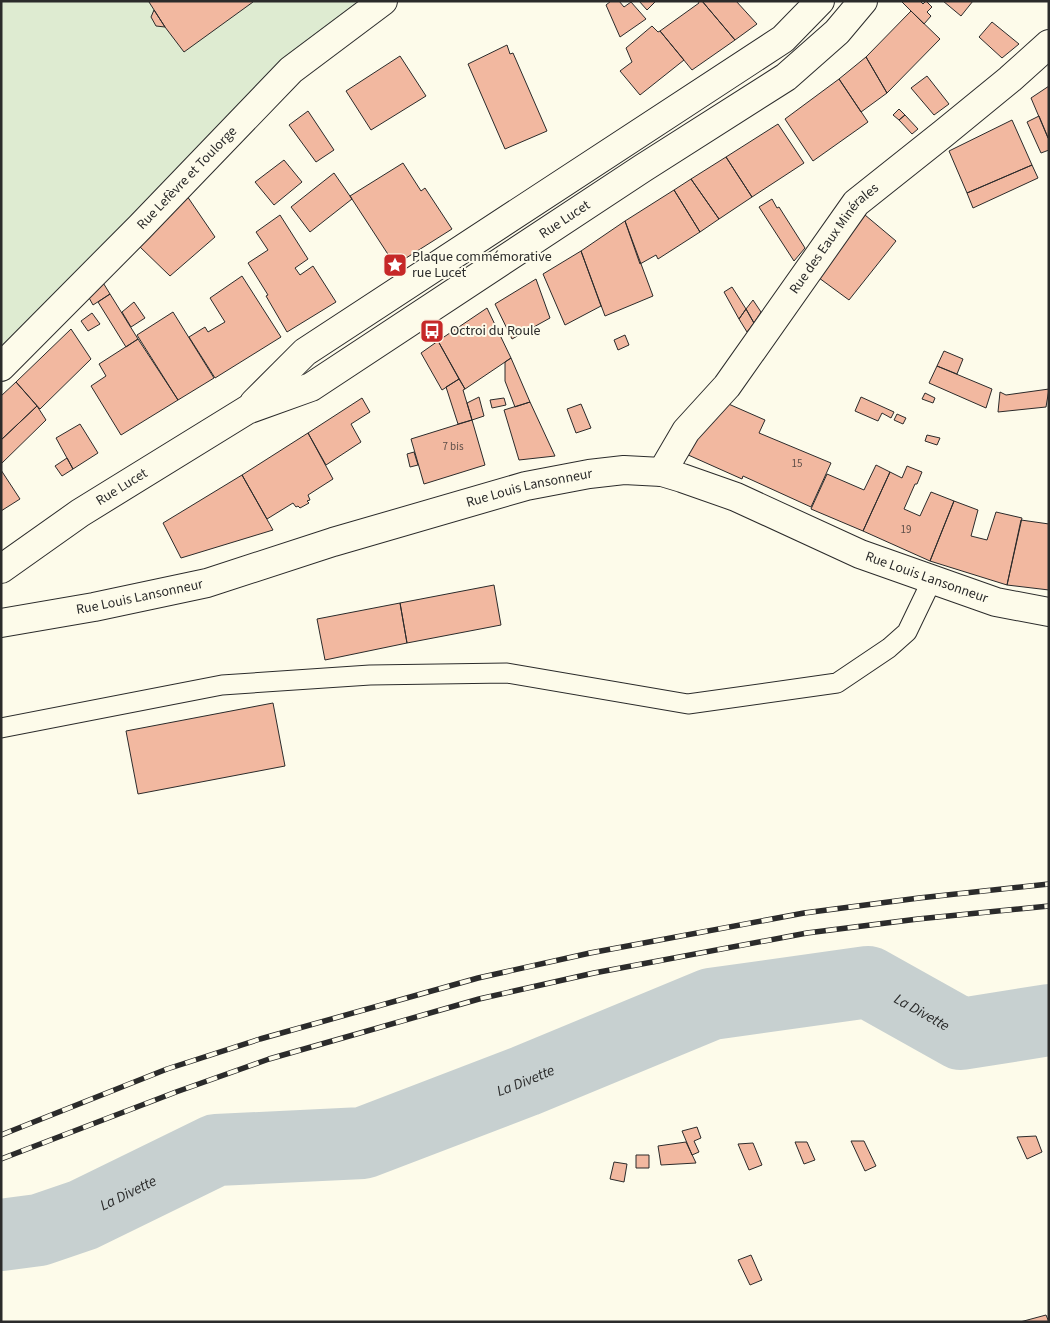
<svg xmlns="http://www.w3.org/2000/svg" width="1050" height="1323" viewBox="0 0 1050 1323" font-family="'Source Sans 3',sans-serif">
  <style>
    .green { fill: #deebd1; stroke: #74746e }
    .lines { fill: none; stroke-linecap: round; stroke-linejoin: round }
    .river { stroke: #c7d0d0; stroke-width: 72 }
    .building { fill: #f2b8a0; stroke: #2b2b2b }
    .service-casing { stroke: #2b2b2b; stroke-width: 21 }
    .minor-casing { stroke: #2b2b2b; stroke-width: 30 }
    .secondary-casing { stroke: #2b2b2b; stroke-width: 30 }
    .primary-casing { stroke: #2b2b2b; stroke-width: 30 }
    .service { stroke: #fdfbea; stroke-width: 19 }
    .minor { stroke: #fdfbea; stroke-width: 28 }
    .secondary { stroke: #fdfbea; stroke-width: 28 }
    .primary { stroke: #fdfbea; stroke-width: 28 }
    .rail-casing { stroke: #2b2b2b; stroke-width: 5.5 }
    .rail { stroke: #fdfbea; stroke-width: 4; stroke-dasharray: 11; stroke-linecap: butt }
    .labels { text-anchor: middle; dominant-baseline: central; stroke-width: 4; stroke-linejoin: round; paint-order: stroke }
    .number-label { font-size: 11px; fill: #5d4e48 }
    .street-label { font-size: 14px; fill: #2b2b2b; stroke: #fdfbea }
    .poi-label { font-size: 14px; fill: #2b2b2b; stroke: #fdfbea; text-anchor: start }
    .water-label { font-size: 15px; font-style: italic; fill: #2b2b2b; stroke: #fdfbea }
  </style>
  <rect width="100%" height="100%" fill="#fdfbea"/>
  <!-- green -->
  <path class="green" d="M 1,1 L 383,1 L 291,70 L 1,367 Z"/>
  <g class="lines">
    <!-- river -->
    <path class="river" id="s1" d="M 1,1235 L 39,1230 L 83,1215 L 216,1150 L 363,1143 L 525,1081 L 711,1004 L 868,982 L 961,1034 L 1049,1020"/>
  </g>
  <!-- building -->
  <path class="building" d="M 150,1 L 252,1 L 253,2 L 184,52 L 165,27 L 149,2 Z
    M 611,1 L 619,1 L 624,7 L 631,2 L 646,19 L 620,37 L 606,5 Z
    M 639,1 L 656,1 L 647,10 Z
    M 702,1 L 736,1 L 757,24 L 735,40 Z
    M 702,1 L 735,40 L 692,70 L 660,31 L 699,3 L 698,1 Z
    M 901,1 L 920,1 L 923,4 L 926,1 L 932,7 L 927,12 L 931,16 L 924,24 Z
    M 943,1 L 973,1 L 961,16 Z
    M 154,10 L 165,27 L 156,26 L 151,17 Z
    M 911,11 L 940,39 L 887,93 L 866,57 Z
    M 992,22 L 1019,44 L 1002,58 L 979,37 Z
    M 652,26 L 658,32 L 660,31 L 684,60 L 640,95 L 620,71 L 632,62 L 626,48 Z
    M 507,45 L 510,54 L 513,53 L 547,131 L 505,149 L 468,64 Z
    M 400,56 L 426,96 L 371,130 L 346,91 Z
    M 866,57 L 887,93 L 861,112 L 839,79 Z
    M 927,76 L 949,104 L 934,115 L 911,88 Z
    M 839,79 L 868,122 L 813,161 L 785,119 Z
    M 1049,86 L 1049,137 L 1048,138 L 1031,98 Z
    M 899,109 L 905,115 L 899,120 L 893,115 Z
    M 308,111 L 334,150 L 316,162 L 289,125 Z
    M 905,115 L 918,129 L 912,134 L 899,120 Z
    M 1039,116 L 1049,140 L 1049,150 L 1041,153 L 1027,122 Z
    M 1012,120 L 1032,165 L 967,193 L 949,151 Z
    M 778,124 L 804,163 L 752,197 L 726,157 Z
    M 726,157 L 752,197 L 719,219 L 691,179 Z
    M 284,160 L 302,182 L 274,205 L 255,182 Z
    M 403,163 L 421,191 L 425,188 L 452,229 L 395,265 L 350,196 Z
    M 1032,165 L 1038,178 L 973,208 L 967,193 Z
    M 334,173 L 352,199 L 310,232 L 291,207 Z
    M 691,179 L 719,219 L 700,232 L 674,190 Z
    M 674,190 L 700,232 L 658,259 L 656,255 L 640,264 L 625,221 Z
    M 187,196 L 215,237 L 170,276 L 138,245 Z
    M 772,199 L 777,208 L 779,207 L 805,248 L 794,261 L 759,207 Z
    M 280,215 L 308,259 L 295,268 L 300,275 L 313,266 L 336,302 L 287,332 L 266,296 L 268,295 L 248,263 L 268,250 L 256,232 Z
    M 865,215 L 896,241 L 849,300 L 815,275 Z
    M 625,221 L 653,296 L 605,316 L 581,251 Z
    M 581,251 L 601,306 L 565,325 L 543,274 Z
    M 242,276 L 281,337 L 215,378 L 189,337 L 205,327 L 208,332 L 225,322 L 210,298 Z
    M 536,279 L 550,318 L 512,339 L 495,304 Z
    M 102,281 L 110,294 L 93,305 L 88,296 Z
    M 732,287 L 746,309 L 739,319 L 724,292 Z
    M 110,294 L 138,339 L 126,347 L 98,302 Z
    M 753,300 L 761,312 L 754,323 L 746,309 Z
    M 134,302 L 145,318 L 131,327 L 122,312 Z
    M 487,308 L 511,358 L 465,389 L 438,341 Z
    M 746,309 L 754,323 L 747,332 L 739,319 Z
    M 173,312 L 214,378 L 178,400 L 137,335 Z
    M 92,313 L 100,324 L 88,331 L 81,321 Z
    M 71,329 L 91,359 L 40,409 L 16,382 Z
    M 625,335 L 629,345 L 618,350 L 614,340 Z
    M 138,339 L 178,400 L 121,435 L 91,386 L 106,376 L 99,364 Z
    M 438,341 L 459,379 L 442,390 L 421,353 Z
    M 944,351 L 963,359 L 957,374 L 937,366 Z
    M 511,358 L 530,402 L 515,407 L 505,381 L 505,362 Z
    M 937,366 L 992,389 L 986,408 L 929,383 Z
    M 459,379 L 465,389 L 463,390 L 472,420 L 458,424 L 446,387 Z
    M 16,382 L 37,406 L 1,440 L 1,396 Z
    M 1049,389 L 1046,407 L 998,412 L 1000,392 L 1006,395 Z
    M 925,393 L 935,398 L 933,403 L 922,399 Z
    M 479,397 L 484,416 L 472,420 L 467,403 Z
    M 861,397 L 894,412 L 891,418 L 882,413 L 878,421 L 855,411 Z
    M 362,398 L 370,412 L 351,424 L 361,442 L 326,465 L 308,433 Z
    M 504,398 L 506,405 L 492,408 L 490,400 Z
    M 530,402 L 555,456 L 519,460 L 504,410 Z
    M 724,402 L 765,420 L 759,433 L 831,463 L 811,507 L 743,476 L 742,479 L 686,454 Z
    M 581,404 L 591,428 L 576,433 L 567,409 Z
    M 37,406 L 46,420 L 1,464 L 1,440 Z
    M 897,414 L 906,418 L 903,424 L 894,420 Z
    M 472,420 L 485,465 L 424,484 L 411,439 Z
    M 80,424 L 98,453 L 73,469 L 56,438 Z
    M 308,433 L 333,479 L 308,495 L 310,500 L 307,501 L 309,503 L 300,508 L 298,506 L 296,507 L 293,503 L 267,519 L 242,475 Z
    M 927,435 L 940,438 L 937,445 L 925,441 Z
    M 414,452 L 418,465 L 410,467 L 407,454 Z
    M 67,458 L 73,469 L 62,476 L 55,466 Z
    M 876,465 L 890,472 L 863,531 L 811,509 L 827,474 L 864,490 Z
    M 907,466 L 922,472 L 917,484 L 915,484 L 904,509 L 920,516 L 931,492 L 954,501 L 930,561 L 863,531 L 890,472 L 902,478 Z
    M 1,470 L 20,499 L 1,511 Z
    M 242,475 L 273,530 L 181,558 L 163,523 Z
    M 954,501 L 978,510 L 971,536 L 987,540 L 996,512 L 1022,518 L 1007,585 L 930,561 Z
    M 1021,520 L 1049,524 L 1049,590 L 1007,585 Z
    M 494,585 L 501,625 L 407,643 L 400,603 Z
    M 400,603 L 407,643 L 325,660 L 317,619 Z
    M 273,703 L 285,766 L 138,794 L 126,731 Z
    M 697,1127 L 701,1138 L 694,1141 L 699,1152 L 692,1155 L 682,1131 Z
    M 1036,1136 L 1042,1152 L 1027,1159 L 1017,1137 Z
    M 851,1141 L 864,1141 L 876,1166 L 865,1171 Z
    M 686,1142 L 696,1163 L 661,1165 L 658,1146 Z
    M 795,1142 L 807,1142 L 815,1160 L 804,1164 Z
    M 753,1143 L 762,1165 L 749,1170 L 738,1144 Z
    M 636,1155 L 649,1155 L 649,1168 L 636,1168 Z
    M 614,1162 L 627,1164 L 624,1182 L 610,1179 Z
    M 751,1255 L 762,1280 L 750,1285 L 738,1260 Z
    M 1046,1315 L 1049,1322 L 1020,1322 Z"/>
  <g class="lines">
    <!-- service casing -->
    <g class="service-casing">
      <path id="service" d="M 1,728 L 222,685 L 370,675 L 507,673 L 688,704 L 837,683 L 889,648 L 907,632 L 932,580"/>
    </g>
    <!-- minor casing -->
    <g class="minor-casing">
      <g id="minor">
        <path id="s2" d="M 1,367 L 140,227 L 291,70 L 383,1"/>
        <path id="s3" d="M 662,472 L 686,431 L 727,386 L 856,203 L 944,133 L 1010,79 L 1049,44"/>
      </g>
    </g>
    <!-- secondary casing -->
    <g class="secondary-casing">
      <g id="secondary">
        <path id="s4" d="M 1,623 L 94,607 L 207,583 L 333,542 L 526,486 L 589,474 L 624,470 L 662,472 L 682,478 L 736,497 L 860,554 L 996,602 L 1049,612"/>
      </g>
    </g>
    <!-- primary casing -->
    <g class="primary-casing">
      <g id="primary">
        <path d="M 254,403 L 305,352 L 783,39 L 820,1"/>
        <path id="s5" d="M 1,569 L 80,513 L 247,410 L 311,387 L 643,168 L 786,77 L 837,32 L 863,1"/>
      </g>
    </g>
    <!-- service -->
    <use href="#service" class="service"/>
    <!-- minor -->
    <use href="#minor" class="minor"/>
    <!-- secondary -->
    <use href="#secondary" class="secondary"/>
    <!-- primary -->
    <use href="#primary" class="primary"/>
    <!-- rail casing -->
    <g class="rail-casing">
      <path id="rail" d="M 1,1135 L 167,1069 L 260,1039 L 478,978 L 590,953 L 804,913 L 919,898 L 1049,884
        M 1,1159 L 176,1092 L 269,1059 L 479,999 L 594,973 L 807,933 L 918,919 L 1049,906"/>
    </g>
    <!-- rail -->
    <use href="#rail" class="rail"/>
  </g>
  <!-- icons -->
  <defs>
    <g id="sight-square" transform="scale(1.25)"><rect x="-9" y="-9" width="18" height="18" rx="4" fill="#c62828" stroke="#fdfbea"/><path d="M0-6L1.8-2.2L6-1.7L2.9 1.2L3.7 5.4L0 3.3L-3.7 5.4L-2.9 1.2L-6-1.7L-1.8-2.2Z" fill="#fff"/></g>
    <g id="bus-square" transform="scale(1.25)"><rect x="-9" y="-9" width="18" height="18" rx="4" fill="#c62828" stroke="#fdfbea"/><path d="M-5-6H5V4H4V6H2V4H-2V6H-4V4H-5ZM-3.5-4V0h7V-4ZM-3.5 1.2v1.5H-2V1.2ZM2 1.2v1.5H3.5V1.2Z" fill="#fff"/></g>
  </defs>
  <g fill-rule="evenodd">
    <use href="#sight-square" x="395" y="265"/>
    <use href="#bus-square" x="432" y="331"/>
  </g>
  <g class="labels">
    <!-- number labels -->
    <g class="number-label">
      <text x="453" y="446">7 bis</text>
      <text x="797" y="463">15</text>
      <text x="906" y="529">19</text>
    </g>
    <!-- street labels -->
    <g class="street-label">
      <text stroke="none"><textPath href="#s2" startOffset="265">Rue Lefèvre et Toulorge</textPath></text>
      <text stroke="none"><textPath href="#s5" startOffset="665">Rue Lucet</textPath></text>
      <text stroke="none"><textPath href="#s3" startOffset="291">Rue des Eaux Minérales</textPath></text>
      <text stroke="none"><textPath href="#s5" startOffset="146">Rue Lucet</textPath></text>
      <text stroke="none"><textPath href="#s4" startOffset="546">Rue Louis Lansonneur</textPath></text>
      <text stroke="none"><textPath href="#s4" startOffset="966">Rue Louis Lansonneur</textPath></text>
      <text stroke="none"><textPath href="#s4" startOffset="141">Rue Louis Lansonneur</textPath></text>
    </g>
    <!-- poi labels -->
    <g class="poi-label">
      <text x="412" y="257">Plaque commémorative<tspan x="412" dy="16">rue Lucet</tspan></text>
      <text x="450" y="331">Octroi du Roule</text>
    </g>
    <!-- water labels -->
    <g class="water-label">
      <text stroke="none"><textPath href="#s1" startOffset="975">La Divette</textPath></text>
      <text stroke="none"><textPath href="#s1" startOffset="554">La Divette</textPath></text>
      <text stroke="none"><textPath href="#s1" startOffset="135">La Divette</textPath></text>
    </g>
  </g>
  <!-- border -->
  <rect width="1050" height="1323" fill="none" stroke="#2b2b2b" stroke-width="5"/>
</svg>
